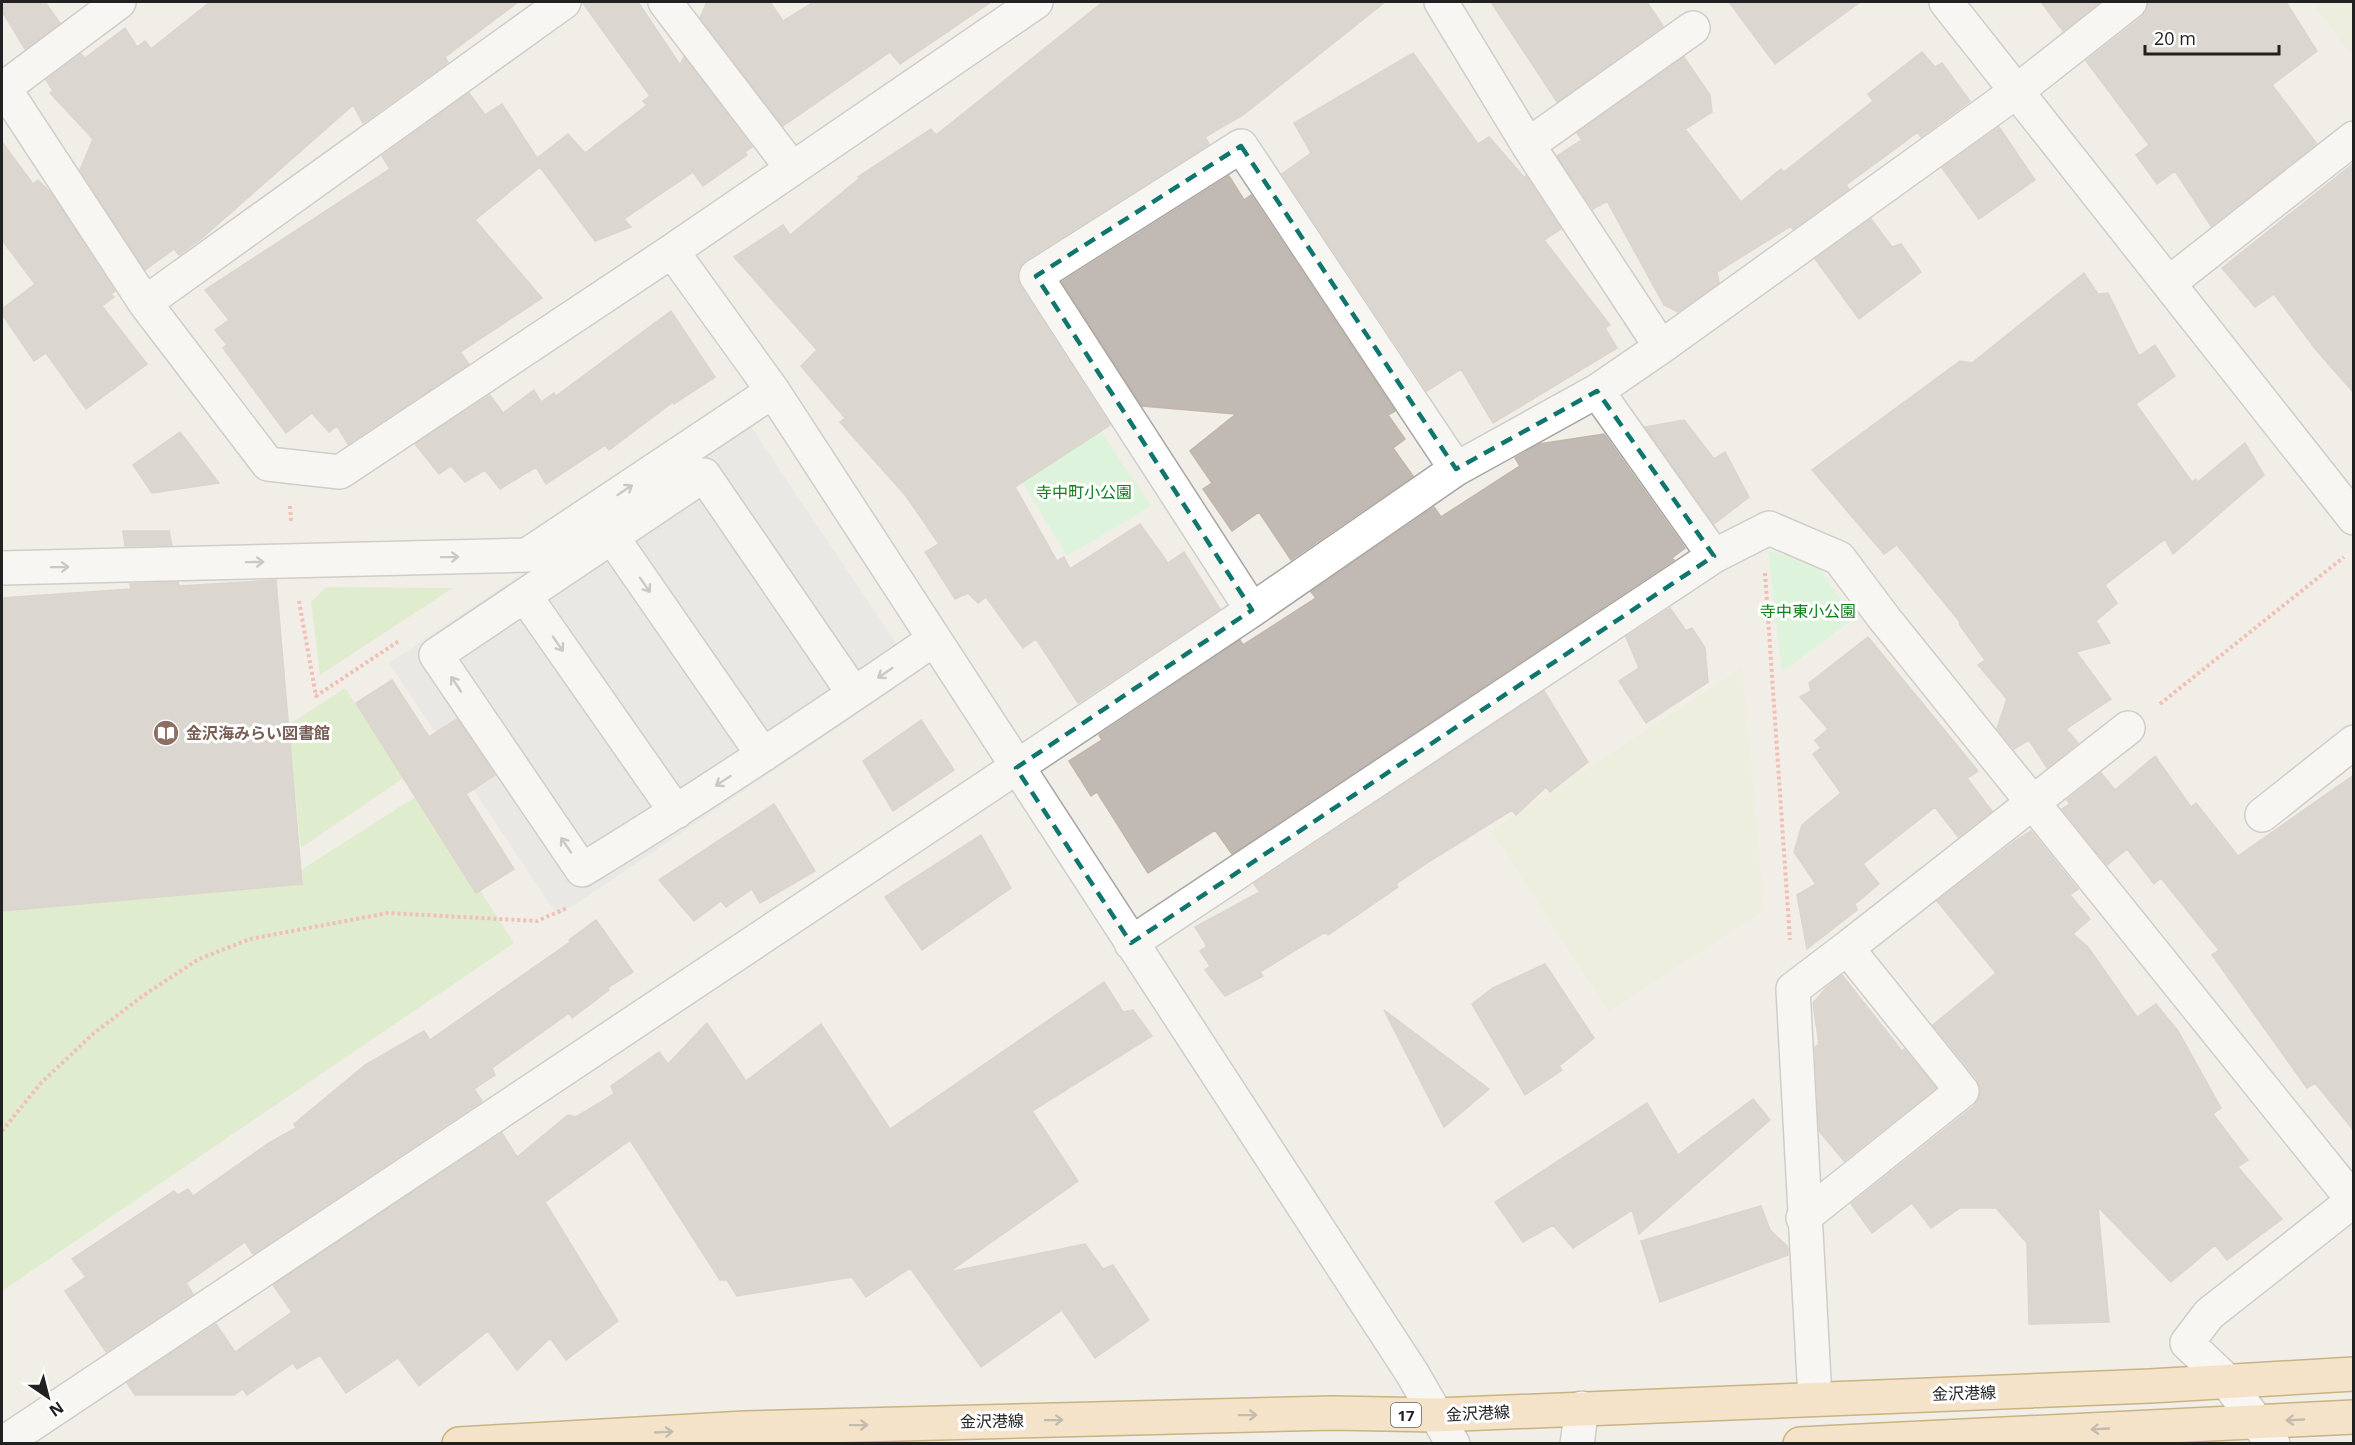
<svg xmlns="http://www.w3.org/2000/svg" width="2355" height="1445" viewBox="0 0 2355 1445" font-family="'Open Sans','Noto Sans JP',sans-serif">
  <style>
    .farmland { fill: #eceed4 }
    .grass { fill: #cae9b0 }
    .park { fill: #c7f8cc }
    .parking { fill: #e1e1e1 }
    .building { fill: #c1bab4; stroke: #c2b5aa; stroke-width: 1.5 }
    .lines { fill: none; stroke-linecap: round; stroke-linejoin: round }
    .minor-casing { stroke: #a5a5a5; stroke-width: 36 }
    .major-casing { stroke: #996b05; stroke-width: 36 }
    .path { stroke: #f68474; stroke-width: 4; stroke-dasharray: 3 3; stroke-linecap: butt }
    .minor { stroke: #fff; stroke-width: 33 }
    .major { stroke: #f9d6a4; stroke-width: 33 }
    .oneway { stroke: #9b9b9b }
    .oneway2 { stroke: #8d7c62 }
    .marked { fill: none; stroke: #0f766e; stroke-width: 4.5; stroke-dasharray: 12 8; stroke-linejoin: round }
    .labels { text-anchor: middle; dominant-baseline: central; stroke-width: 6; stroke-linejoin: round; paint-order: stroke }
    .shield { fill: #fff; stroke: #646464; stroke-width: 1.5 }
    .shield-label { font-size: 15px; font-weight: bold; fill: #212121 }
    .park-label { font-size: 16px; fill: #0f7e1b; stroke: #fff }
    .education-label { font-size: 16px; font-weight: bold; fill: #785e54; stroke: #fff; text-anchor: start }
    .street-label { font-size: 16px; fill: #212121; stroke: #fff }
  </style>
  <rect width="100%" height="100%" fill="#f1eee8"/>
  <!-- farmland -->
  <path class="farmland" d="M 2312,2 L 2353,2 L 2353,57 Z
    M 1742,668 L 1764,910 L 1609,1012 L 1491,831 Z"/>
  <!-- grass -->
  <path class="grass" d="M 326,587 L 453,588 L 320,675 L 311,602 Z
    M 345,688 L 405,777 L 301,848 L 288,725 Z
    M 418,795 L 514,943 L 2,1291 L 2,911 L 302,884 L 301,870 Z"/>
  <!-- park -->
  <path class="park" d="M 1097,426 L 1151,506 L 1067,556 L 1022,481 Z
    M 1768,551 L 1816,563 L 1853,619 L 1782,672 Z"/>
  <!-- parking -->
  <path class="parking" d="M 748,422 L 917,674 L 558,916 L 389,663 Z"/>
  <!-- building -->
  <path class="building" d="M 2,2 L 45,2 L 60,23 L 25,49 L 2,11 Z
    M 210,2 L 518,2 L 445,57 L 448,62 L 363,123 L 353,105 L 201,239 L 179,255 L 174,249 L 145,270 L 80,170 L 93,139 L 50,93 L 53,91 L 46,80 L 81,54 L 85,58 L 125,28 L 137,47 L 145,41 L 151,49 Z
    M 582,2 L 638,2 L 680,65 L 684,57 L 752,147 L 745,152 L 747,155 L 703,186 L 693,172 L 624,219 L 631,227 L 595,241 L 540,167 L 475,220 L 542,298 L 460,352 L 469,364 L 348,444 L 337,426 L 329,432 L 312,413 L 286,433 L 223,348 L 227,345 L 215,330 L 229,320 L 205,290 L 390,169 L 382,156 L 469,93 L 485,115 L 502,104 L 537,158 L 568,134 L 585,153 L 647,105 L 643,101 L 650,96 Z
    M 707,2 L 770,2 L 783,21 L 814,2 L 991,2 L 900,64 L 890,52 L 783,126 L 700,18 Z
    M 1103,2 L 1385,2 L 1243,115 L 1205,137 L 1209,144 L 1026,260 L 1019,268 L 1017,277 L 1020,286 L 1110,425 L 1015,487 L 1057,561 L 1064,557 L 1070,569 L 1140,524 L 1168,563 L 1184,552 L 1220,609 L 1078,703 L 1036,639 L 1023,648 L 986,597 L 978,603 L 968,593 L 955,599 L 925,552 L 939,544 L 906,496 L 840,422 L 845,418 L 801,366 L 817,350 L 734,257 L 783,225 L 790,235 L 860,178 L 858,177 L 931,129 L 936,135 Z
    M 1491,2 L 1647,2 L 1663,26 L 1557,102 Z
    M 1729,2 L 1860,2 L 1775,64 Z
    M 2041,2 L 2100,2 L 2063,31 Z
    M 2148,2 L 2286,2 L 2317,51 L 2272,85 L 2317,144 L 2211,226 L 2175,171 L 2157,184 L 2136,155 L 2149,145 L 2086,61 L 2142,17 L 2147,9 Z
    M 1922,52 L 1935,67 L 1942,63 L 1970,101 L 1921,137 L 1918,132 L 1846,185 L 1849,189 L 1793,229 L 1791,226 L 1717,272 L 1719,283 L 1678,312 L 1664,305 L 1607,201 L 1593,209 L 1557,156 L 1582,140 L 1577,133 L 1684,57 L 1710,95 L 1712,112 L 1685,129 L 1741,202 L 1781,169 L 1784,172 L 1873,101 L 1868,94 Z
    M 1413,53 L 1478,144 L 1489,137 L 1524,177 L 1526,176 L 1561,229 L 1544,240 L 1610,325 L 1605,328 L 1617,348 L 1493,423 L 1461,369 L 1427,391 L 1282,174 L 1311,153 L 1294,123 Z
    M 1999,127 L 2035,180 L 1979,219 L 1942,168 Z
    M 2,142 L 33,184 L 38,180 L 51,193 L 115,291 L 111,294 L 114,297 L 102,306 L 147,364 L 86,409 L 46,353 L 34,361 L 2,314 L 2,309 L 35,284 L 2,240 Z
    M 2354,163 L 2354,393 L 2317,351 L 2274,294 L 2255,307 L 2222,268 Z
    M 1229,176 L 1244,200 L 1251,195 L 1395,411 L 1388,415 L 1405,439 L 1393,448 L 1413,476 L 1291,560 L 1259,512 L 1232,531 L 1203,489 L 1212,483 L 1190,451 L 1236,414 L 1142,406 L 1062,282 Z
    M 1871,219 L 1892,247 L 1901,244 L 1921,272 L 1859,319 L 1815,259 Z
    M 2084,273 L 2098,294 L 2108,293 L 2139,356 L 2155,345 L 2175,376 L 2136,404 L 2192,482 L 2196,479 L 2198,482 L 2245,443 L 2264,475 L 2173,554 L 2165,539 L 2105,585 L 2117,603 L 2096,621 L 2110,643 L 2076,652 L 2111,699 L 2066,729 L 2078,743 L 2047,768 L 2029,740 L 2014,749 L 1997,728 L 2007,699 L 1978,665 L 1985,660 L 1959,624 L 1960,622 L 1897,545 L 1884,554 L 1812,470 L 1960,361 L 1972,363 Z
    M 671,311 L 715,377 L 674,404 L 673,402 L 609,450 L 605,445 L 546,484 L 536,467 L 500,489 L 485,470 L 465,482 L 451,466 L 439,474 L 415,444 L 490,395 L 503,413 L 534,390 L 541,402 L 554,393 L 556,396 Z
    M 1684,420 L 1714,459 L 1725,452 L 1749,497 L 1714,524 L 1645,427 Z
    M 180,432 L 219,483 L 152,493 L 133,465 Z
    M 1604,434 L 1685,548 L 1672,558 L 1674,560 L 1232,854 L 1215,830 L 1148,873 L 1097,792 L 1091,796 L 1069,761 L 1102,740 L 1099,735 L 1240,640 L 1243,645 L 1316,598 L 1311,592 L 1434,507 L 1441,517 L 1520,466 L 1515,458 L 1539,444 Z
    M 123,531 L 169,531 L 172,545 L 125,546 Z
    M 276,580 L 302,884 L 2,911 L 2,598 L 131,589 L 130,584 L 178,582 L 179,586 Z
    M 1670,608 L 1686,631 L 1692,628 L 1705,648 L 1708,682 L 1646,723 L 1619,681 L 1639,668 L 1626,637 Z
    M 1868,637 L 1978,771 L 1967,778 L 1992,811 L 1958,837 L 1935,807 L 1863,864 L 1879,884 L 1855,904 L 1857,910 L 1807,949 L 1797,895 L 1816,884 L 1794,852 L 1802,825 L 1841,793 L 1813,754 L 1821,748 L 1815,740 L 1828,729 L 1800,697 L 1811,691 L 1809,683 Z
    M 392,680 L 429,737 L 457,719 L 495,775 L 466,794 L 514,869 L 476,893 L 356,703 Z
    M 1544,691 L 1588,762 L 1550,792 L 1546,787 L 1516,815 L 1512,810 L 1430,861 L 1396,884 L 1398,887 L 1328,935 L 1325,932 L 1260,972 L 1263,976 L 1225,996 L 1205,970 L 1210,966 L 1200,951 L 1207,946 L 1195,927 L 1260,892 L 1254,884 Z
    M 921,720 L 954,770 L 893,811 L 863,761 Z
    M 2155,756 L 2191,807 L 2196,803 L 2238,856 L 2354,775 L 2354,1131 L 2315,1083 L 2307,1088 L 2212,955 L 2219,950 L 2161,878 L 2154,884 L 2127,849 L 2107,865 L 2062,809 L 2070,804 L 2067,800 L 2101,773 L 2115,790 Z
    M 774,804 L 815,871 L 760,903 L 752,889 L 726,907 L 721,901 L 694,921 L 659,880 Z
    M 2031,831 L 2078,889 L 2070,895 L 2090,919 L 2073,934 L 2088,947 L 2137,1017 L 2156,1004 L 2178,1031 L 2221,1108 L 2213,1114 L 2248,1160 L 2238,1167 L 2282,1219 L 2227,1260 L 2215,1245 L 2171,1282 L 2098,1207 L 2109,1322 L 2029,1324 L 2027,1243 L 1996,1208 L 1960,1208 L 1931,1228 L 1912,1203 L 1872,1233 L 1851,1204 L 1974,1106 L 1979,1098 L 1981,1089 L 1977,1079 L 1933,1025 L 1996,973 L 1937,901 L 2015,841 Z
    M 981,835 L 1011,888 L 922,950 L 885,897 Z
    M 596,920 L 633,972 L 607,988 L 609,990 L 572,1018 L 569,1013 L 492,1068 L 495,1075 L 474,1089 L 482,1101 L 253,1254 L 245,1242 L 186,1283 L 193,1294 L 106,1352 L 65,1291 L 86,1277 L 72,1259 L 174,1191 L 178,1195 L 188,1189 L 193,1196 L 269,1143 L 296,1128 L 294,1124 L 365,1065 L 424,1031 L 430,1040 L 570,942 L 569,940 Z
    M 1545,964 L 1594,1038 L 1559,1066 L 1562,1070 L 1525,1095 L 1472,1004 L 1493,988 Z
    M 1842,975 L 1902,1051 L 1904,1049 L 1936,1088 L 1844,1161 L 1819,1131 L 1815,1047 L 1819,1044 L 1813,1003 L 1826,988 Z
    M 1104,982 L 1123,1012 L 1133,1010 L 1152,1036 L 1032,1111 L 1078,1181 L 949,1272 L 1085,1244 L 1103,1269 L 1113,1265 L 1149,1320 L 1095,1358 L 1062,1310 L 981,1367 L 910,1268 L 866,1297 L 852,1277 L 737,1296 L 727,1280 L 720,1280 L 630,1140 L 545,1202 L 618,1321 L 566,1360 L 550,1338 L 517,1370 L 488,1331 L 419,1386 L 398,1358 L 346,1393 L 320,1355 L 297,1369 L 293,1363 L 247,1395 L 243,1389 L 234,1395 L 135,1395 L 127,1383 L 216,1324 L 235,1352 L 292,1312 L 273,1285 L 502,1133 L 517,1157 L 568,1115 L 576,1117 L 614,1094 L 611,1086 L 659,1052 L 668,1064 L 707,1023 L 746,1081 L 821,1024 L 890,1129 Z
    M 1384,1010 L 1489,1089 L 1444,1127 Z
    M 1753,1099 L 1770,1120 L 1639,1234 L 1632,1210 L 1573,1248 L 1553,1225 L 1523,1242 L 1495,1202 L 1647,1103 L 1678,1155 Z
    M 1761,1206 L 1770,1230 L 1788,1247 L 1788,1255 L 1660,1302 L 1641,1241 Z"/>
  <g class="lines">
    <!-- minor casing -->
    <g class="minor-casing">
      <path id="minor" d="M 119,2 L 4,88 L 145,303 L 268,464 L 340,472 L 672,251 L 1036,2
        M 665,2 L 791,167
        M 1441,2 L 1528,145 L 1661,347
        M 1946,2 L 2354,518
        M 1528,145 L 1693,28
        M 672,251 L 773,391 L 1412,1373 L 1453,1444
        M 2169,283 L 2354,138
        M 145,303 L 564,2
        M 1597,391 L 1714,556 L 1769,528 L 1839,558 L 1884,618 L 2353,1200
        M 612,537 L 763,755
        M 2,568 L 527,555 L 773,391
        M 525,596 L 676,812
        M 1252,610 L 1036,276 L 1241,146 L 1456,469
        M 854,694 L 704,475 L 436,655 L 582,870 C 702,797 818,719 933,640
        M 2262,815 L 2354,742
        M 1131,943 L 1714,556
        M 1803,1218 L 1962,1091 L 1847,948 L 2128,728
        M 1815,1399 L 1793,989 L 1847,948
        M 2,1444 L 1252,610 L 1456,469 L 1597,391 L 1661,347 L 2017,91 L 2130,2
        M 1577,1444 L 1582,1408
        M 2273,1444 L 2225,1379 L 2187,1343 L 2209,1314 L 2354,1200"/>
    </g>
    <!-- major casing -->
    <g class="major-casing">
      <path id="major" d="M 459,1444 L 745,1428 L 1333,1413 L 1436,1415 L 2150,1386 L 2354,1374
        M 1800,1444 L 2354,1417"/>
    </g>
    <!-- path -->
    <path class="path" d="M 290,506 L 291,522
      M 1765,573 L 1790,940
      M 299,601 L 316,696 L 399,641
      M 2160,704 L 2344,557
      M 2,1131 L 41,1083 L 94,1033 L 144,995 L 199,959 L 250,939 L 388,913 L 537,921 L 567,908"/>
    <!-- minor -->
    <use href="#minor" class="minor"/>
    <!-- major -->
    <use href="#major" class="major"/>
  </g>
  <!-- one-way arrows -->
  <defs><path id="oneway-shaft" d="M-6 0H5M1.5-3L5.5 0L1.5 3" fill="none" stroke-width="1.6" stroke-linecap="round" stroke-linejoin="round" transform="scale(1.5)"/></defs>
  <g class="oneway">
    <use href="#oneway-shaft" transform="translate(625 490) rotate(-34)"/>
    <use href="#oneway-shaft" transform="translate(450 557) rotate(-1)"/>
    <use href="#oneway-shaft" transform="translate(255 562) rotate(-1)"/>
    <use href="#oneway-shaft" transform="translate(60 567) rotate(-1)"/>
    <use href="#oneway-shaft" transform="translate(645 585) rotate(55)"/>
    <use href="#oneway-shaft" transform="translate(558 644) rotate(55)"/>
    <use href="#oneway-shaft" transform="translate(885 673) rotate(146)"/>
    <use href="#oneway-shaft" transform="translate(456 684) rotate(-124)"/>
    <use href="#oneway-shaft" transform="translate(723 781) rotate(147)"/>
    <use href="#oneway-shaft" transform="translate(566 845) rotate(-124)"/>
  </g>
  <g class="oneway2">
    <use href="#oneway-shaft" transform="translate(1248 1415) rotate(-1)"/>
    <use href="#oneway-shaft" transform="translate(1054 1420) rotate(-1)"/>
    <use href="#oneway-shaft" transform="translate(2295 1420) rotate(177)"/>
    <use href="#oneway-shaft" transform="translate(859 1425) rotate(-1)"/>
    <use href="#oneway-shaft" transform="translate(2100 1429) rotate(177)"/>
    <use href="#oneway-shaft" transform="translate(664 1432) rotate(-3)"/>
  </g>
  <!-- marked area -->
  <path d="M0 0H2355V1445H0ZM 1241,146 L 1456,469 L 1597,391 L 1714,556 L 1131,943 L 1016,768 L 1252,610 L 1036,276 Z" fill="#f1eee8" fill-opacity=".55" fill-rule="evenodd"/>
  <path class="marked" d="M 1241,146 L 1456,469 L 1597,391 L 1714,556 L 1131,943 L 1016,768 L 1252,610 L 1036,276 Z"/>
  <!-- icons -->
  <defs>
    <g id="library-disc" transform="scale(1.35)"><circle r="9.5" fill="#8d6e63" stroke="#fff"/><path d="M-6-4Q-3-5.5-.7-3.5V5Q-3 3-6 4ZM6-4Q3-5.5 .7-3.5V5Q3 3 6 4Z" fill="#fff"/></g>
  </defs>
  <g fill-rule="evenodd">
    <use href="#library-disc" x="166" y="733"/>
  </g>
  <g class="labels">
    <!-- shield labels -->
    <rect class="shield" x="1391" y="1403" width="30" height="24" rx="4.5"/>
    <g class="shield-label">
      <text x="1406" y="1415">17</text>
    </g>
    <!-- park labels -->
    <g class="park-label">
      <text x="1084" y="492">寺中町小公園</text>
      <text x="1808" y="611">寺中東小公園</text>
    </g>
    <!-- education labels -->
    <g class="education-label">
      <text x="186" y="733">金沢海みらい図書館</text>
    </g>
    <!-- street labels -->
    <g class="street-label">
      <text transform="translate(1964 1393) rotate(-2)">金沢港線</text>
      <text transform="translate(1478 1413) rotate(-3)">金沢港線</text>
      <text transform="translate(992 1421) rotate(-1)">金沢港線</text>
    </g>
  </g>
  <!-- border -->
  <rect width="2355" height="1445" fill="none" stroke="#212121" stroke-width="6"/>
  <!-- north arrow -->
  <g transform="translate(48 1397) rotate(145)" stroke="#ffffff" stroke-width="4.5" paint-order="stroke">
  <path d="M0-4.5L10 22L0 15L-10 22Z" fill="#212121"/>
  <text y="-9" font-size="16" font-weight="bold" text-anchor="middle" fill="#212121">N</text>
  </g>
  <!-- scale -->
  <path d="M2145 45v9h134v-9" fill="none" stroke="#212121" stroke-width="3"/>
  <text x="2154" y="45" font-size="18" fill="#212121" stroke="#ffffff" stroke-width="4.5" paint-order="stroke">20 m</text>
</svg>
